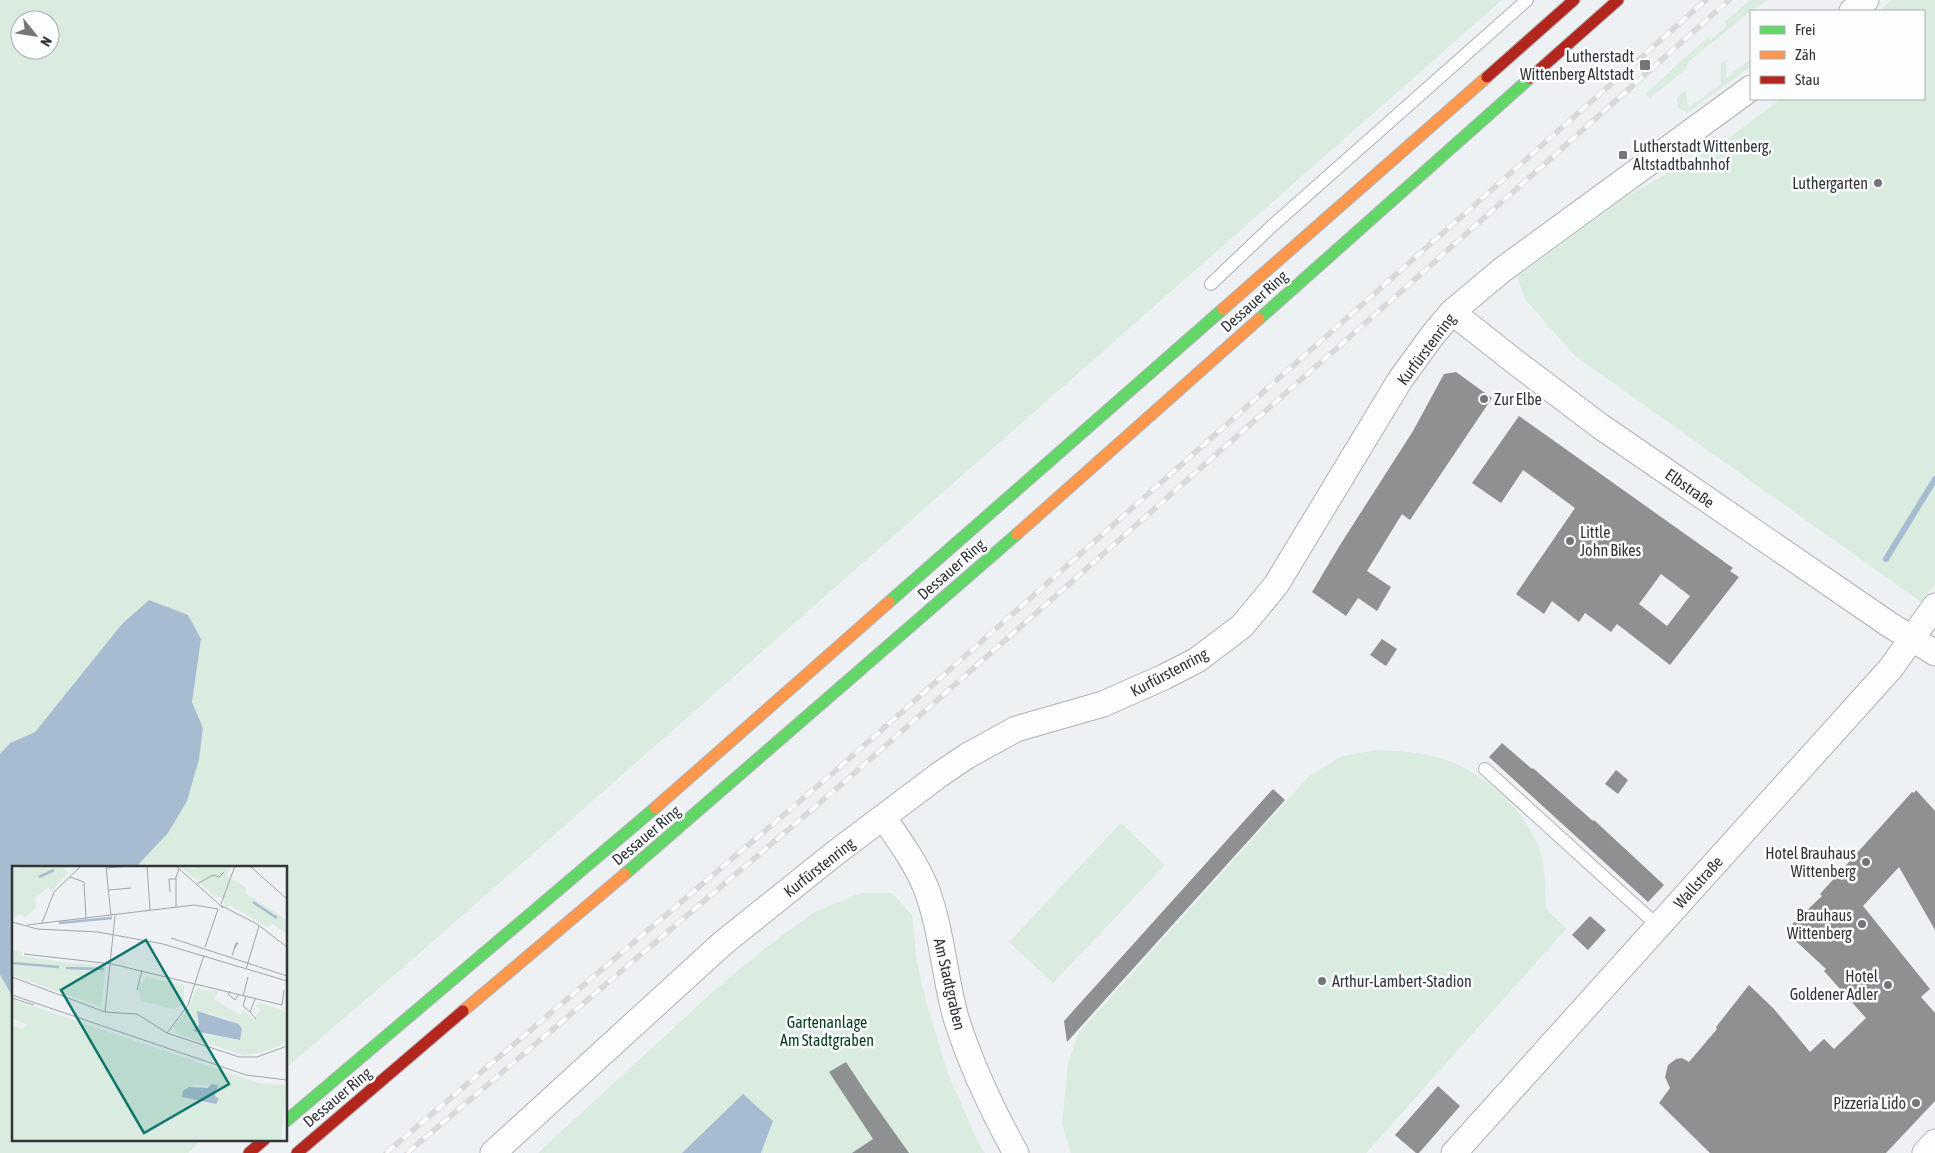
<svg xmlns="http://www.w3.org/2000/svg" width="1935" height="1153" viewBox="0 0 1935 1153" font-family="'Asap Condensed',sans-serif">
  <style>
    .green { fill: #daebe0; fill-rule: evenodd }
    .water { fill: #a7bcd1 }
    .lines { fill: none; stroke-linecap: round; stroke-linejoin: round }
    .stream { stroke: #a7bcd1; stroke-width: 6 }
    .building { fill: #8f9092; fill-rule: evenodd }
    .lane-casing { stroke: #aeb1b3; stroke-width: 14 }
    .street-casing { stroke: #aeb1b3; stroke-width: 27 }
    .fast-casing { stroke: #aeb1b3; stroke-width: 13 }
    .slow-casing { stroke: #aeb1b3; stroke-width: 13 }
    .jam-casing { stroke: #aeb1b3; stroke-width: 13 }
    .lane { stroke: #fcfdfd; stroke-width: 12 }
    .street { stroke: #fcfdfd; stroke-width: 25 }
    .fast { stroke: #63d668; stroke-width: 11 }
    .slow { stroke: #ff974d; stroke-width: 11 }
    .jam { stroke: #b3261e; stroke-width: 11 }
    .rail-casing { stroke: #d9d9da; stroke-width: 5.5 }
    .rail { stroke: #fcfdff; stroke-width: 4; stroke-dasharray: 11; stroke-linecap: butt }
    .poi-dot { fill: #737679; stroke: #fcfdff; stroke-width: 2 }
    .labels { text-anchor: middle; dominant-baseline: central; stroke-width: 5; stroke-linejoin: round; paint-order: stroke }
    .poi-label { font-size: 16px; fill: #323437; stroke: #fcfdff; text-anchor: end }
    .street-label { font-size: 16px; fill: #323437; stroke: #fcfdff }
    .park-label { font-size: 16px; fill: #043d19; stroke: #fcfdff }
    .inset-river { fill: none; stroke: #a7bcd1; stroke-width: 2.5 }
    .inset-road { fill: none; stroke: #a2a5a8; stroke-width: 1 }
    .view { fill: #0f766e; fill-opacity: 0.15; stroke: #0f766e; stroke-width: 2.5 }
    .inset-edge { fill: none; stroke: #323437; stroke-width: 2.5 }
  </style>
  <rect width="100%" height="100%" fill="#edf1f4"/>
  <!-- green -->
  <path class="green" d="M 0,0 L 1502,0 L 421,952 L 286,1068 L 286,867 L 136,867 L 168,833 L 203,728 L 192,702 L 201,639 L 122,624 L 35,732 L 10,743 L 0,754 ZM 20,20 L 50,20 L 50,50 L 20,50 Z
    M 1750,0 L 1768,0 L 1751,11 L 1688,62 L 1686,69 L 1650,98 L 1645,94 L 1708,37 L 1711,40 L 1727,26 L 1725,22 Z
    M 1892,0 L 1935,0 L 1935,584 L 1921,602 L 1574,355 L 1525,299 L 1517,277 L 1628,196 L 1726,140 L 1781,99 L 1924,99 L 1924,11 L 1879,11 Z
    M 1751,59 L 1751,66 L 1687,113 L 1678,107 L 1677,99 L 1682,92 L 1686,91 L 1688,108 L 1721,84 L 1721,63 L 1726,60 L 1726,78 Z
    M 1376,750 C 1399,751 1421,752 1443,759 C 1483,771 1527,812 1540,851 C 1546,869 1545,889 1546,908 L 1566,929 L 1366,1153 L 1071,1153 L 1062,1124 L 1068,1064 L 1078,1034 L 1309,776 L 1342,756 Z
    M 1121,823 L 1165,865 L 1053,983 L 1009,942 Z
    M 860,893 L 892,893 L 912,915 L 917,962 L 925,998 L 947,1071 L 979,1145 L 985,1153 L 761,1153 L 773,1121 L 743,1095 L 682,1153 L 538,1153 L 716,989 L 763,950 L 813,913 Z
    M 0,975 L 14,999 L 14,1139 L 203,1139 L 188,1153 L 0,1153 Z"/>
  <!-- water -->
  <path class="water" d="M 149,600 L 188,615 L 201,639 L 192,702 L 203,728 L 199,759 L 187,801 L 168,833 L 136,867 L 14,867 L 14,999 L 0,975 L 0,754 L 10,743 L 35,732 L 122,624 Z
    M 743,1094 L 773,1121 L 761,1153 L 682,1153 Z"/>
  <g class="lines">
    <!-- stream -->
    <path class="stream" d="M 1886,559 L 1935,479"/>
  </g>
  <!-- building -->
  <path class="building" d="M 1456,372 L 1492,398 L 1410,520 L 1402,514 L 1367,571 L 1391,587 L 1377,611 L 1358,598 L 1346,616 L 1312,592 L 1340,545 L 1413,431 L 1444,374 Z
    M 1519,416 L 1733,568 L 1730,571 L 1739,577 L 1670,665 L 1617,624 L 1611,632 L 1585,613 L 1579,622 L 1552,601 L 1544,614 L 1516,594 L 1575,508 L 1523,470 L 1501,503 L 1472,483 ZM 1661,574 L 1690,596 L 1667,626 L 1639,604 Z
    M 1382,639 L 1397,649 L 1386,666 L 1370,655 Z
    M 1502,743 L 1532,769 L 1533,768 L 1593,821 L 1594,820 L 1664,885 L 1648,902 L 1489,757 Z
    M 1616,770 L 1628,780 L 1618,794 L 1605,784 Z
    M 1273,789 L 1285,800 L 1067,1042 L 1064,1021 Z
    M 1916,790 L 1935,811 L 1935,930 L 1899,867 L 1863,906 L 1930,989 L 1921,997 L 1935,1013 L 1935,1101 L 1886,1153 L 1710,1153 L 1659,1103 L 1670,1088 L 1665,1077 L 1668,1065 L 1676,1059 L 1682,1058 L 1689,1062 L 1717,1029 L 1716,1027 L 1749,985 L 1774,1009 L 1810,1052 L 1824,1039 L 1834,1049 L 1866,1018 L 1824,971 L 1826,969 L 1785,931 L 1822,896 L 1820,894 L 1912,792 L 1914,793 Z
    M 1590,916 L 1606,930 L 1588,950 L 1572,935 Z
    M 846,1062 L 865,1091 L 909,1153 L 852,1153 L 873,1139 L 829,1072 Z
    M 1438,1086 L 1460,1106 L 1419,1153 L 1416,1153 L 1395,1135 Z"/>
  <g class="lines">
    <!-- lane casing -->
    <g class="lane-casing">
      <path id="lane" d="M 1211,284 L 1272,226 L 1527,0
        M 1485,769 L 1658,926"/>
    </g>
    <!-- street casing -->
    <g class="street-casing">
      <path id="street" d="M 1852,11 L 1866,0
        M 1452,312 L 1514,361 L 1600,426 L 1890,625 L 1935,653
        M 883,817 C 899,840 916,863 926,888 C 942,930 944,975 956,1018 C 971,1065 992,1110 1016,1153
        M 493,1153 L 723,943 L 834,854 L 939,775 L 967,756 L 1016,729 L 1103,704 L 1164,677 L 1197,660 L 1242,626 L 1276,585 L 1400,380 L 1432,336 L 1452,312 L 1502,270 L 1751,88
        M 1454,1153 L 1891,668 L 1935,606
        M 1925,1153 L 1935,1142"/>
    </g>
    <!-- fast casing -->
    <g class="fast-casing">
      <path id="fast" d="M 1259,319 L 1530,78
        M 889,602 L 1223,309
        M 625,874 L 1017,534
        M 286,1121 L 655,808"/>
    </g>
    <!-- slow casing -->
    <g class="slow-casing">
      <path id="slow" d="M 1223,309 L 1487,77
        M 1017,534 L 1259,319
        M 655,808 L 889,602
        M 463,1011 L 625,874"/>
    </g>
    <!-- jam casing -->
    <g class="jam-casing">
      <path id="jam" d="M 1487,77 L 1574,0
        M 1530,78 L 1618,0
        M 249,1153 L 265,1139
        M 297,1153 L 463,1011"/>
    </g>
    <!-- lane -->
    <use href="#lane" class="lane"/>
    <!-- street -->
    <use href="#street" class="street"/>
    <!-- fast -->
    <use href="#fast" class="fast"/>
    <!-- slow -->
    <use href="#slow" class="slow"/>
    <!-- jam -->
    <use href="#jam" class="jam"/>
    <!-- rail casing -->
    <g class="rail-casing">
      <path id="rail" d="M 386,1153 L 833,773 L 1706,0
        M 407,1153 L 842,784 L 1404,289 L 1729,0"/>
    </g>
    <!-- rail -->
    <use href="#rail" class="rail"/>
  </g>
  <!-- markers -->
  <g class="poi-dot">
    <rect x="1639" y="59" width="12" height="12" rx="2.5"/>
    <rect x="1618" y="150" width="10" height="10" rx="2.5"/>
    <circle cx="1878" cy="183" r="5"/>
    <circle cx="1484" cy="399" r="5"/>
    <circle cx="1570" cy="541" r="5"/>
    <circle cx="1866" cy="862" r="5"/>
    <circle cx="1862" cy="924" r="5"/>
    <circle cx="1322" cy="981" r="5"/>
    <circle cx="1888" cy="985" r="5"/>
    <circle cx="1916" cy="1103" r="5"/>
  </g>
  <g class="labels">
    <!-- poi labels -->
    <g class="poi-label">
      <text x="1634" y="56">Lutherstadt<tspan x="1634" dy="18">Wittenberg Altstadt</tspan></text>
      <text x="1633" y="146" text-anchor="start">Lutherstadt Wittenberg,<tspan x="1633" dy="18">Altstadtbahnhof</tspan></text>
      <text x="1868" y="183">Luthergarten</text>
      <text x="1494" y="399" text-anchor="start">Zur Elbe</text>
      <text x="1580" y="532" text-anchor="start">Little<tspan x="1580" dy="18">John Bikes</tspan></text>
      <text x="1856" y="853">Hotel Brauhaus<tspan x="1856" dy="18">Wittenberg</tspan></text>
      <text x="1852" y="915">Brauhaus<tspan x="1852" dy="18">Wittenberg</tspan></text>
      <text x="1878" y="976">Hotel<tspan x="1878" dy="18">Goldener Adler</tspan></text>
      <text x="1332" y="981" text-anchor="start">Arthur-Lambert-Stadion</text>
      <text x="1906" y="1103">Pizzeria Lido</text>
    </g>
    <!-- street labels -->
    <g class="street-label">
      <text transform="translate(1254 301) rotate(-42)">Dessauer Ring</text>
      <text transform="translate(1426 349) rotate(-53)">Kurfürstenring</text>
      <text transform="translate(1690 488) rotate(35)">Elbstraße</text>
      <text transform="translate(951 569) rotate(-41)">Dessauer Ring</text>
      <text transform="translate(1169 672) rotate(-28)">Kurfürstenring</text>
      <text transform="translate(646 835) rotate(-40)">Dessauer Ring</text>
      <text transform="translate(819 867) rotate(-38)">Kurfürstenring</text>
      <text transform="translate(1698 882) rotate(-48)">Wallstraße</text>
      <text transform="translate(950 984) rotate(77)">Am Stadtgraben</text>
      <text transform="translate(337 1097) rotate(-40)">Dessauer Ring</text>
    </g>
    <!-- park labels -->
    <g class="park-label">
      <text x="827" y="1022">Gartenanlage<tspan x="827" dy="18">Am Stadtgraben</tspan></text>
    </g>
  </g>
  <!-- overview -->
  <g transform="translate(12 866)">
    <rect width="275" height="275" fill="#edf1f4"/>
    <path d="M 11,0 L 55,0 L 52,3 L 56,7 L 40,25 L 36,21 L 23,32 L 25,40 L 14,51 L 7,49 L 0,52 L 0,4 ZM 168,0 L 181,3 L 189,0 L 219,1 L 215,10 L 233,21 L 234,28 L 275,54 L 275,67 L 260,58 L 256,61 L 219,40 L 213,41 L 211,31 L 204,31 ZM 0,85 L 10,86 L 10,90 L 60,97 L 94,99 L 89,141 L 0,109 ZM 134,111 L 172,119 L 172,138 L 162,143 L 130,135 L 126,122 ZM 185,121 L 190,124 L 207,125 L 202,133 L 229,149 L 232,145 L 241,153 L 249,144 L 244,140 L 246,136 L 275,146 L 275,177 L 248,187 L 231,189 L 165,168 L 161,160 L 175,145 ZM 193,147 L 216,153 L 230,164 L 228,174 L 191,168 L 182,162 L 187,159 L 185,152 ZM 0,133 L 246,217 L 275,219 L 269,275 L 0,275 L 0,160 L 10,163 L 15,159 L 0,152 ZM 183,219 L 206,219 L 204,238 L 173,231 L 171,225 Z" fill="#daebe0" fill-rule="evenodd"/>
    <path d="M 185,145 L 227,158 L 230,164 L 228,174 L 181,165 L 187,159 ZM 199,218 L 206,219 L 203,230 L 207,233 L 204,238 L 170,231 L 171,225 L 177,221 L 196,222 Z" fill="#a7bcd1"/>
    <path class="inset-river" d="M 27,11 L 42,4M 241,36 L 265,52M 47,57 L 100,52M 0,97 L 47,101M 54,102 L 92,103"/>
    <path class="inset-road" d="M 94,0 L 99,50M 135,0 L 138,44M 164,0 L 208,39M 238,0 L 275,33M 95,2 L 117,0M 58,11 L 72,16 L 74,53M 185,18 L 201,9 L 207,11 L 212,6M 97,24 L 119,22M 158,26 L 157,13 L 164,13M 209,38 L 223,0M 164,41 L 164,11 L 167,3M 211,42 L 208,39 L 245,58 L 275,81M 0,56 L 25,63 L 86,66 L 151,78 L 275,115M 30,57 L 42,26 L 69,0M 15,59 L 182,39 L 206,43M 159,72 L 275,110M 193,81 L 206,43M 12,88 L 100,98 L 270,139 L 272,124M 220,90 L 224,77 L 226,77 L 222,83M 234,103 L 247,60M 0,111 L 93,146 L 125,148 L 155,167 L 227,191 L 245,191 L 275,180M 125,124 L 130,104M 218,125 L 216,128 L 223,134 L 227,128M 0,129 L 234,209 L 275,214M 231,130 L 236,111M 234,130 L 231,140 L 238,146M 0,132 L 22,139M 243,133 L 238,146 L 244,153M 93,146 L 103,50M 155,167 L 176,139 L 192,89"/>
    <path class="view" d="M 134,74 L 217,218 L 132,267 L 49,124 Z"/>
    <rect width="275" height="275" class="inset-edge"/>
  </g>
  <!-- legend -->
  <rect x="1750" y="10" width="175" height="90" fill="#fcfdff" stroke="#abadaf"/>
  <rect x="1760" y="26" width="25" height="8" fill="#63d668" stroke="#abadaf"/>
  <text x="1795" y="35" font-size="15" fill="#323437">Frei</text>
  <rect x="1760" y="51" width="25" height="8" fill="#ff974d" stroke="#abadaf"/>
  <text x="1795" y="60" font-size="15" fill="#323437">Zäh</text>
  <rect x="1760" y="76" width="25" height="8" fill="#b3261e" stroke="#abadaf"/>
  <text x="1795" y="85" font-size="15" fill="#323437">Stau</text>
  <!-- north arrow -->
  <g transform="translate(35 35) rotate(120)"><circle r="24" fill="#fcfdff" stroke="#abadaf"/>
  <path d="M0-4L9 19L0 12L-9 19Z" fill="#737679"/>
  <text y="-8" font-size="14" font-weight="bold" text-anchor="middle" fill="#323437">N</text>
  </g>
</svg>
